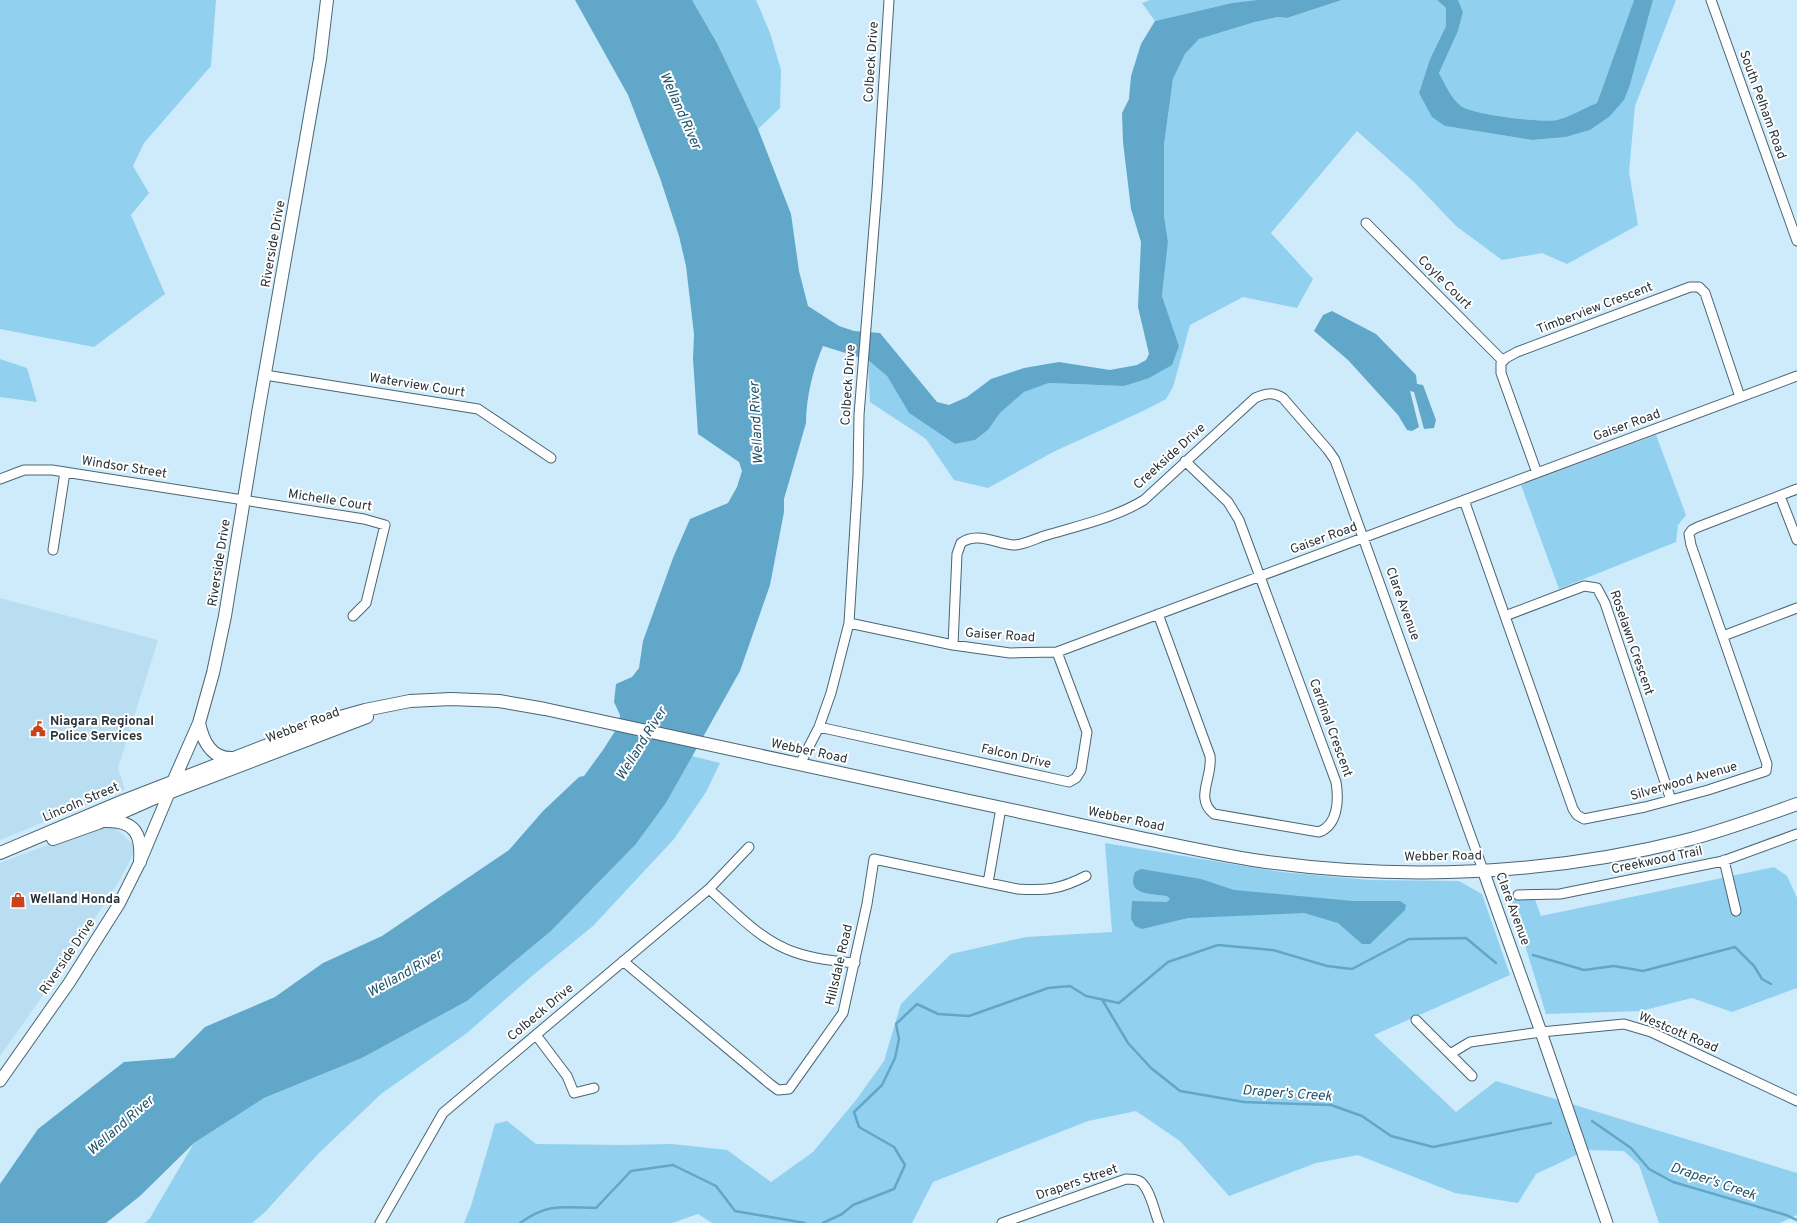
<svg xmlns="http://www.w3.org/2000/svg" width="1797" height="1223" viewBox="0 0 1797 1223" font-family="Overpass,sans-serif">
  <style>
    .built { fill: #b9def1 }
    .green { fill: #92d0ef }
    .water { fill: #61a7c9 }
    .lines { fill: none; stroke-linecap: round; stroke-linejoin: round }
    .stream { stroke: #61a7c9; stroke-width: 2.5 }
    .minor-casing { stroke: #4b6573; stroke-width: 11 }
    .tertiary-casing { stroke: #4b6573; stroke-width: 13 }
    .secondary-casing { stroke: #4b6573; stroke-width: 14 }
    .minor { stroke: #fff; stroke-width: 9 }
    .tertiary { stroke: #fff; stroke-width: 11 }
    .secondary { stroke: #fff; stroke-width: 12 }
    .labels { text-anchor: middle; dominant-baseline: central; stroke-width: 4; stroke-linejoin: round; paint-order: stroke }
    .street-label { font-size: 13px; fill: #283339; stroke: #fff }
    .poi-label { font-size: 13px; font-weight: bold; fill: #283339; stroke: #fff; text-anchor: start }
    .water-label { font-size: 14px; font-style: italic; fill: #1b536b; stroke: #fff }
  </style>
  <rect width="100%" height="100%" fill="#cdebfb"/>
  <!-- built -->
  <path class="built" d="M 0,598 L 158,640 L 118,768 L 125,789 L 0,840 Z
    M 112,825 L 137,848 L 115,888 L 56,977 L 0,1056 L 0,863 L 58,841 Z"/>
  <!-- green -->
  <path class="green" d="M 0,0 L 216,0 L 211,66 L 144,143 L 133,166 L 149,193 L 131,215 L 165,294 L 94,347 L 0,329 Z
    M 692,0 L 756,0 L 770,33 L 781,70 L 780,108 L 758,129 L 717,43 Z
    M 1150,0 L 1257,0 L 1232,3 L 1155,21 L 1142,3 Z
    M 1342,0 L 1437,0 L 1446,8 L 1446,26 L 1430,59 L 1419,93 L 1445,126 L 1532,140 L 1566,137 L 1590,130 L 1609,117 L 1630,85 L 1653,0 L 1676,0 L 1635,106 L 1629,172 L 1638,225 L 1567,264 L 1542,253 L 1502,260 L 1456,226 L 1415,183 L 1357,131 L 1271,233 L 1313,279 L 1297,308 L 1243,297 L 1190,325 L 1173,387 L 1166,399 L 1143,411 L 1053,452 L 988,488 L 954,480 L 926,439 L 870,402 L 868,360 L 887,376 L 909,413 L 955,444 L 975,440 L 988,430 L 1000,413 L 1024,392 L 1049,383 L 1124,386 L 1179,346 L 1162,296 L 1168,242 L 1164,215 L 1164,145 L 1173,79 L 1185,54 L 1199,39 L 1255,22 L 1278,17 L 1287,18 Z
    M 1458,0 L 1634,0 L 1597,103 C 1584,108 1570,117 1557,120 C 1542,123 1474,115 1461,106 C 1451,98 1445,84 1439,73 L 1458,31 L 1463,12 Z
    M 0,359 L 27,368 L 37,402 L 0,397 Z
    M 1656,435 L 1686,515 L 1678,525 L 1676,542 L 1559,589 L 1521,485 Z
    M 692,756 L 720,763 L 706,792 L 674,839 L 593,926 L 532,976 L 467,1033 L 381,1094 L 318,1154 L 265,1212 L 252,1223 L 145,1223 L 150,1218 L 194,1143 L 264,1098 L 362,1058 L 467,1001 L 551,931 L 636,844 L 666,803 Z
    M 1105,843 L 1281,872 L 1370,880 L 1459,881 L 1482,894 L 1510,975 L 1374,1035 L 1456,1112 L 1496,1081 L 1797,1173 L 1797,1215 L 1780,1223 L 1659,1223 L 1639,1165 L 1624,1151 L 1587,1150 L 1536,1174 L 1518,1203 L 1455,1193 L 1358,1155 L 1316,1163 L 1229,1196 L 1180,1141 L 1136,1111 L 1088,1121 L 933,1182 L 912,1223 L 712,1223 L 698,1214 L 672,1223 L 464,1223 L 471,1206 L 495,1124 L 507,1121 L 536,1144 L 625,1145 L 672,1144 L 727,1150 L 771,1182 L 813,1152 L 856,1100 L 884,1061 L 901,1004 L 951,954 L 1026,937 L 1112,932 Z
    M 1774,867 L 1787,876 L 1797,898 L 1797,988 L 1732,1012 L 1692,998 L 1641,1011 L 1546,1014 L 1511,899 L 1534,897 L 1541,916 Z"/>
  <!-- water -->
  <path class="water" d="M 575,0 L 692,0 L 717,43 L 758,129 L 791,214 L 799,271 L 808,306 L 839,326 L 854,331 L 880,333 L 937,402 L 949,405 L 967,397 L 991,379 L 1024,368 L 1059,362 L 1110,370 L 1137,365 L 1146,360 L 1149,354 L 1138,307 L 1141,242 L 1131,209 L 1123,142 L 1122,113 L 1129,99 L 1131,76 L 1141,44 L 1155,21 L 1232,3 L 1257,0 L 1342,0 L 1287,18 L 1278,17 L 1255,22 L 1199,39 L 1185,54 L 1173,79 L 1164,145 L 1164,215 L 1168,242 L 1162,296 L 1179,346 L 1172,365 L 1149,378 L 1124,386 L 1049,383 L 1024,392 L 1000,413 L 988,430 L 975,440 L 955,444 L 909,413 L 887,376 L 868,360 L 823,346 C 813,369 806,398 806,423 L 784,499 L 784,512 L 770,585 L 740,671 L 666,803 L 636,844 L 551,931 L 467,1001 L 362,1058 L 264,1098 L 194,1143 L 140,1196 L 106,1223 L 0,1223 L 0,1184 L 38,1129 L 124,1062 L 174,1058 L 205,1027 L 275,997 L 323,963 L 382,936 L 509,850 L 543,811 L 579,777 L 584,776 L 603,750 L 619,725 L 620,715 L 614,702 L 616,684 L 632,677 L 639,668 L 643,641 L 673,558 L 690,519 L 728,503 L 737,487 L 742,471 L 739,462 L 698,434 L 693,359 L 694,334 L 686,266 L 679,236 L 660,178 L 628,95 Z
    M 1437,0 L 1458,0 L 1463,12 L 1458,31 L 1439,73 C 1445,84 1451,98 1461,106 C 1474,115 1542,123 1557,120 C 1570,117 1584,108 1597,103 L 1634,0 L 1653,0 L 1630,85 L 1624,100 L 1609,117 L 1590,130 L 1566,137 L 1532,140 L 1445,126 L 1432,117 L 1419,93 L 1430,59 L 1446,26 L 1446,8 Z
    M 1332,311 L 1376,334 L 1416,375 L 1417,384 L 1423,385 L 1436,420 L 1434,428 L 1424,429 L 1414,392 L 1410,391 L 1419,427 L 1412,431 L 1407,430 L 1398,415 L 1348,360 L 1314,331 L 1323,315 Z
    M 1141,869 L 1201,879 L 1234,890 L 1353,901 L 1400,901 L 1406,905 L 1405,910 L 1370,944 L 1362,944 L 1338,923 L 1304,913 L 1188,918 L 1142,929 L 1135,926 L 1131,919 L 1132,901 L 1167,902 L 1170,899 L 1167,896 C 1151,893 1126,896 1135,872 Z"/>
  <g class="lines">
    <!-- stream -->
    <path class="stream" d="M 1533,955 L 1584,970 L 1614,966 L 1643,971 L 1735,947 L 1754,966 L 1762,979 L 1771,984
      M 1103,1001 L 1128,1043 L 1151,1068 L 1180,1091 L 1244,1102 L 1331,1105 L 1362,1116 L 1391,1136 L 1433,1147 L 1551,1123
      M 1592,1121 L 1631,1148 L 1649,1169 L 1673,1182 L 1786,1215 L 1797,1220
      M 520,1223 C 548,1203 563,1207 596,1208 L 631,1171 L 673,1165 L 716,1186 L 735,1211 L 805,1223
      M 823,1223 L 842,1214 L 853,1205 L 894,1189 L 905,1165 L 894,1147 L 859,1127 L 854,1112 L 882,1085 L 895,1058 L 899,1039 L 896,1024 L 917,1004 L 938,1014 L 969,1016 L 1048,988 L 1070,986 L 1086,996 L 1119,1003 L 1168,962 L 1218,945 L 1273,950 L 1327,966 L 1352,969 L 1409,939 L 1466,938 L 1496,963"/>
    <!-- minor casing -->
    <g class="minor-casing">
      <path id="minor" d="M 1711,0 L 1797,241
        M 1366,223 L 1503,361
        M 265,375 L 478,409 L 551,458
        M 1537,473 L 1501,373 L 1501,363 L 1506,358 L 1517,352 L 1690,287 L 1699,287 L 1705,293 L 1740,397
        M 0,479 L 24,470 L 52,470 L 364,519 L 385,525 L 366,603 L 353,616
        M 1780,496 L 1797,540
        M 1464,500 L 1573,809 L 1577,815 L 1584,819 L 1645,807 L 1708,790 L 1766,771 L 1767,764 L 1691,545 L 1689,534 L 1692,530 L 1698,527 L 1797,489
        M 53,550 L 65,472
        M 1158,614 L 1210,756 C 1213,778 1194,798 1214,814 L 1319,832 C 1338,825 1339,800 1336,782 L 1239,520 L 1228,502 L 1185,461
        M 1505,616 L 1584,586 L 1597,588 L 1605,603 L 1671,800
        M 849,623 L 953,645 L 1010,653 L 1057,652 L 1797,376
        M 1723,636 L 1797,608
        M 953,645 L 957,554 L 961,543 C 977,531 997,544 1014,545 C 1023,545 1035,539 1044,536 C 1077,526 1115,518 1144,500 L 1255,398 C 1266,393 1273,392 1283,398 L 1328,450 L 1335,460 L 1483,870
        M 819,727 L 1069,782 L 1076,778 L 1081,770 L 1087,732 L 1057,652
        M 800,764 L 819,727 L 831,693 L 849,623 L 858,476 L 859,415 L 877,190 L 889,0
        M 1724,860 L 1736,911
        M 988,883 L 1001,808
        M 709,889 C 735,912 761,941 794,952 C 814,959 834,961 855,963
        M 1518,895 L 1560,894 L 1723,861 L 1797,834
        M 623,961 L 770,1084 L 778,1090 L 789,1089 L 843,1013 L 867,904 L 874,859 L 1018,889 C 1046,891 1061,889 1086,876
        M 1416,1020 L 1472,1076
        M 536,1035 L 567,1076 L 574,1093 L 594,1088
        M 1450,1054 L 1470,1042 L 1541,1032 L 1624,1024 L 1651,1032 L 1797,1101
        M 380,1223 L 443,1113 L 709,889 L 749,847
        M 1002,1223 L 1126,1179 C 1132,1179 1137,1179 1141,1182 C 1151,1191 1154,1211 1159,1223"/>
    </g>
    <!-- tertiary casing -->
    <g class="tertiary-casing">
      <path id="tertiary" d="M 1483,870 L 1541,1032 L 1607,1223
        M 0,1081 L 69,983 L 119,904 L 140,862 L 172,786"/>
    </g>
    <!-- secondary casing -->
    <g class="secondary-casing">
      <path id="secondary" d="M 199,723 C 203,741 211,759 233,758
        M 173,782 L 199,723 L 213,673 L 225,616 L 258,413 L 320,59 L 327,0
        M 105,821 C 136,820 142,835 140,862
        M 53,839 L 98,823 L 150,800 L 367,717
        M 0,853 L 123,801 L 340,717 L 365,710 L 410,701 L 451,699 L 499,701 L 545,709 C 685,740 825,770 965,800 C 1023,813 1082,825 1141,838 C 1180,846 1220,855 1260,861 C 1401,881 1549,875 1687,840 C 1725,830 1761,817 1797,804"/>
    </g>
    <!-- minor -->
    <use href="#minor" class="minor"/>
    <!-- tertiary -->
    <use href="#tertiary" class="tertiary"/>
    <!-- secondary -->
    <use href="#secondary" class="secondary"/>
  </g>
  <!-- icons -->
  <defs>
    <g id="civic-bare" transform="scale(1.2)"><path d="M-.6-6.5H3V-4.5H.6V-3L4-1V1h2V6H-6V1h2V-1L-.6-3ZM-1.2 2.5V6h2.4V2.5Z" fill="#ca411b" stroke="#fff" stroke-width="2.5" paint-order="stroke"/></g>
    <g id="shop-bare" transform="scale(1.2)"><path d="M-5-2.5h2.3a2.7 3.5 0 0 1 5.4 0H5L5.5 6h-11ZM-1.5-2.5h3a1.5 2.3 0 0 0-3 0Z" fill="#ca411b" stroke="#fff" stroke-width="2.5" paint-order="stroke"/></g>
  </defs>
  <g fill-rule="evenodd">
    <use href="#civic-bare" x="38" y="729"/>
    <use href="#shop-bare" x="18" y="900"/>
  </g>
  <g class="labels">
    <!-- street labels -->
    <g class="street-label">
      <text transform="translate(872 62) rotate(-86)">Colbeck Drive</text>
      <text transform="translate(1762 105) rotate(70)">South Pelham Road</text>
      <text transform="translate(274 244) rotate(-80)">Riverside Drive</text>
      <text transform="translate(1444 283) rotate(45)">Coyle Court</text>
      <text transform="translate(1595 309) rotate(-21)">Timberview Crescent</text>
      <text transform="translate(849 385) rotate(-86)">Colbeck Drive</text>
      <text transform="translate(417 386) rotate(9)">Waterview Court</text>
      <text transform="translate(1627 426) rotate(-20)">Gaiser Road</text>
      <text transform="translate(1170 457) rotate(-42)">Creekside Drive</text>
      <text transform="translate(124 468) rotate(9)">Windsor Street</text>
      <text transform="translate(330 501) rotate(9)">Michelle Court</text>
      <text transform="translate(1324 539) rotate(-20)">Gaiser Road</text>
      <text transform="translate(220 563) rotate(-81)">Riverside Drive</text>
      <text transform="translate(1402 604) rotate(70)">Clare Avenue</text>
      <text transform="translate(1000 636) rotate(4)">Gaiser Road</text>
      <text transform="translate(1631 643) rotate(71)">Roselawn Crescent</text>
      <text transform="translate(303 726) rotate(-21)">Webber Road</text>
      <text transform="translate(1330 728) rotate(70)">Cardinal Crescent</text>
      <text transform="translate(809 752) rotate(12)">Webber Road</text>
      <text transform="translate(1016 757) rotate(13)">Falcon Drive</text>
      <text transform="translate(1684 782) rotate(-16)">Silverwood Avenue</text>
      <text transform="translate(81 803) rotate(-23)">Lincoln Street</text>
      <text transform="translate(1126 820) rotate(12)">Webber Road</text>
      <text transform="translate(1443 857) rotate(-1)">Webber Road</text>
      <text transform="translate(1657 861) rotate(-12)">Creekwood Trail</text>
      <text transform="translate(1512 909) rotate(70)">Clare Avenue</text>
      <text transform="translate(68 957) rotate(-56)">Riverside Drive</text>
      <text transform="translate(840 965) rotate(-77)">Hillsdale Road</text>
      <text transform="translate(541 1013) rotate(-40)">Colbeck Drive</text>
      <text transform="translate(1678 1033) rotate(23)">Westcott Road</text>
      <text transform="translate(1077 1183) rotate(-19)">Drapers Street</text>
    </g>
    <!-- poi labels -->
    <g class="poi-label">
      <text x="50" y="722">Niagara Regional<tspan x="50" dy="15">Police Services</tspan></text>
      <text x="30" y="900">Welland Honda</text>
    </g>
    <!-- water labels -->
    <g class="water-label">
      <text transform="translate(680 111) rotate(66)">Welland River</text>
      <text transform="translate(757 423) rotate(-93)">Welland River</text>
      <text transform="translate(642 744) rotate(-58)">Welland River</text>
      <text transform="translate(405 974) rotate(-29)">Welland River</text>
      <text transform="translate(1287 1094) rotate(4)">Draper's Creek</text>
      <text transform="translate(121 1126) rotate(-41)">Welland River</text>
      <text transform="translate(1713 1182) rotate(19)">Draper's Creek</text>
    </g>
  </g>
</svg>
